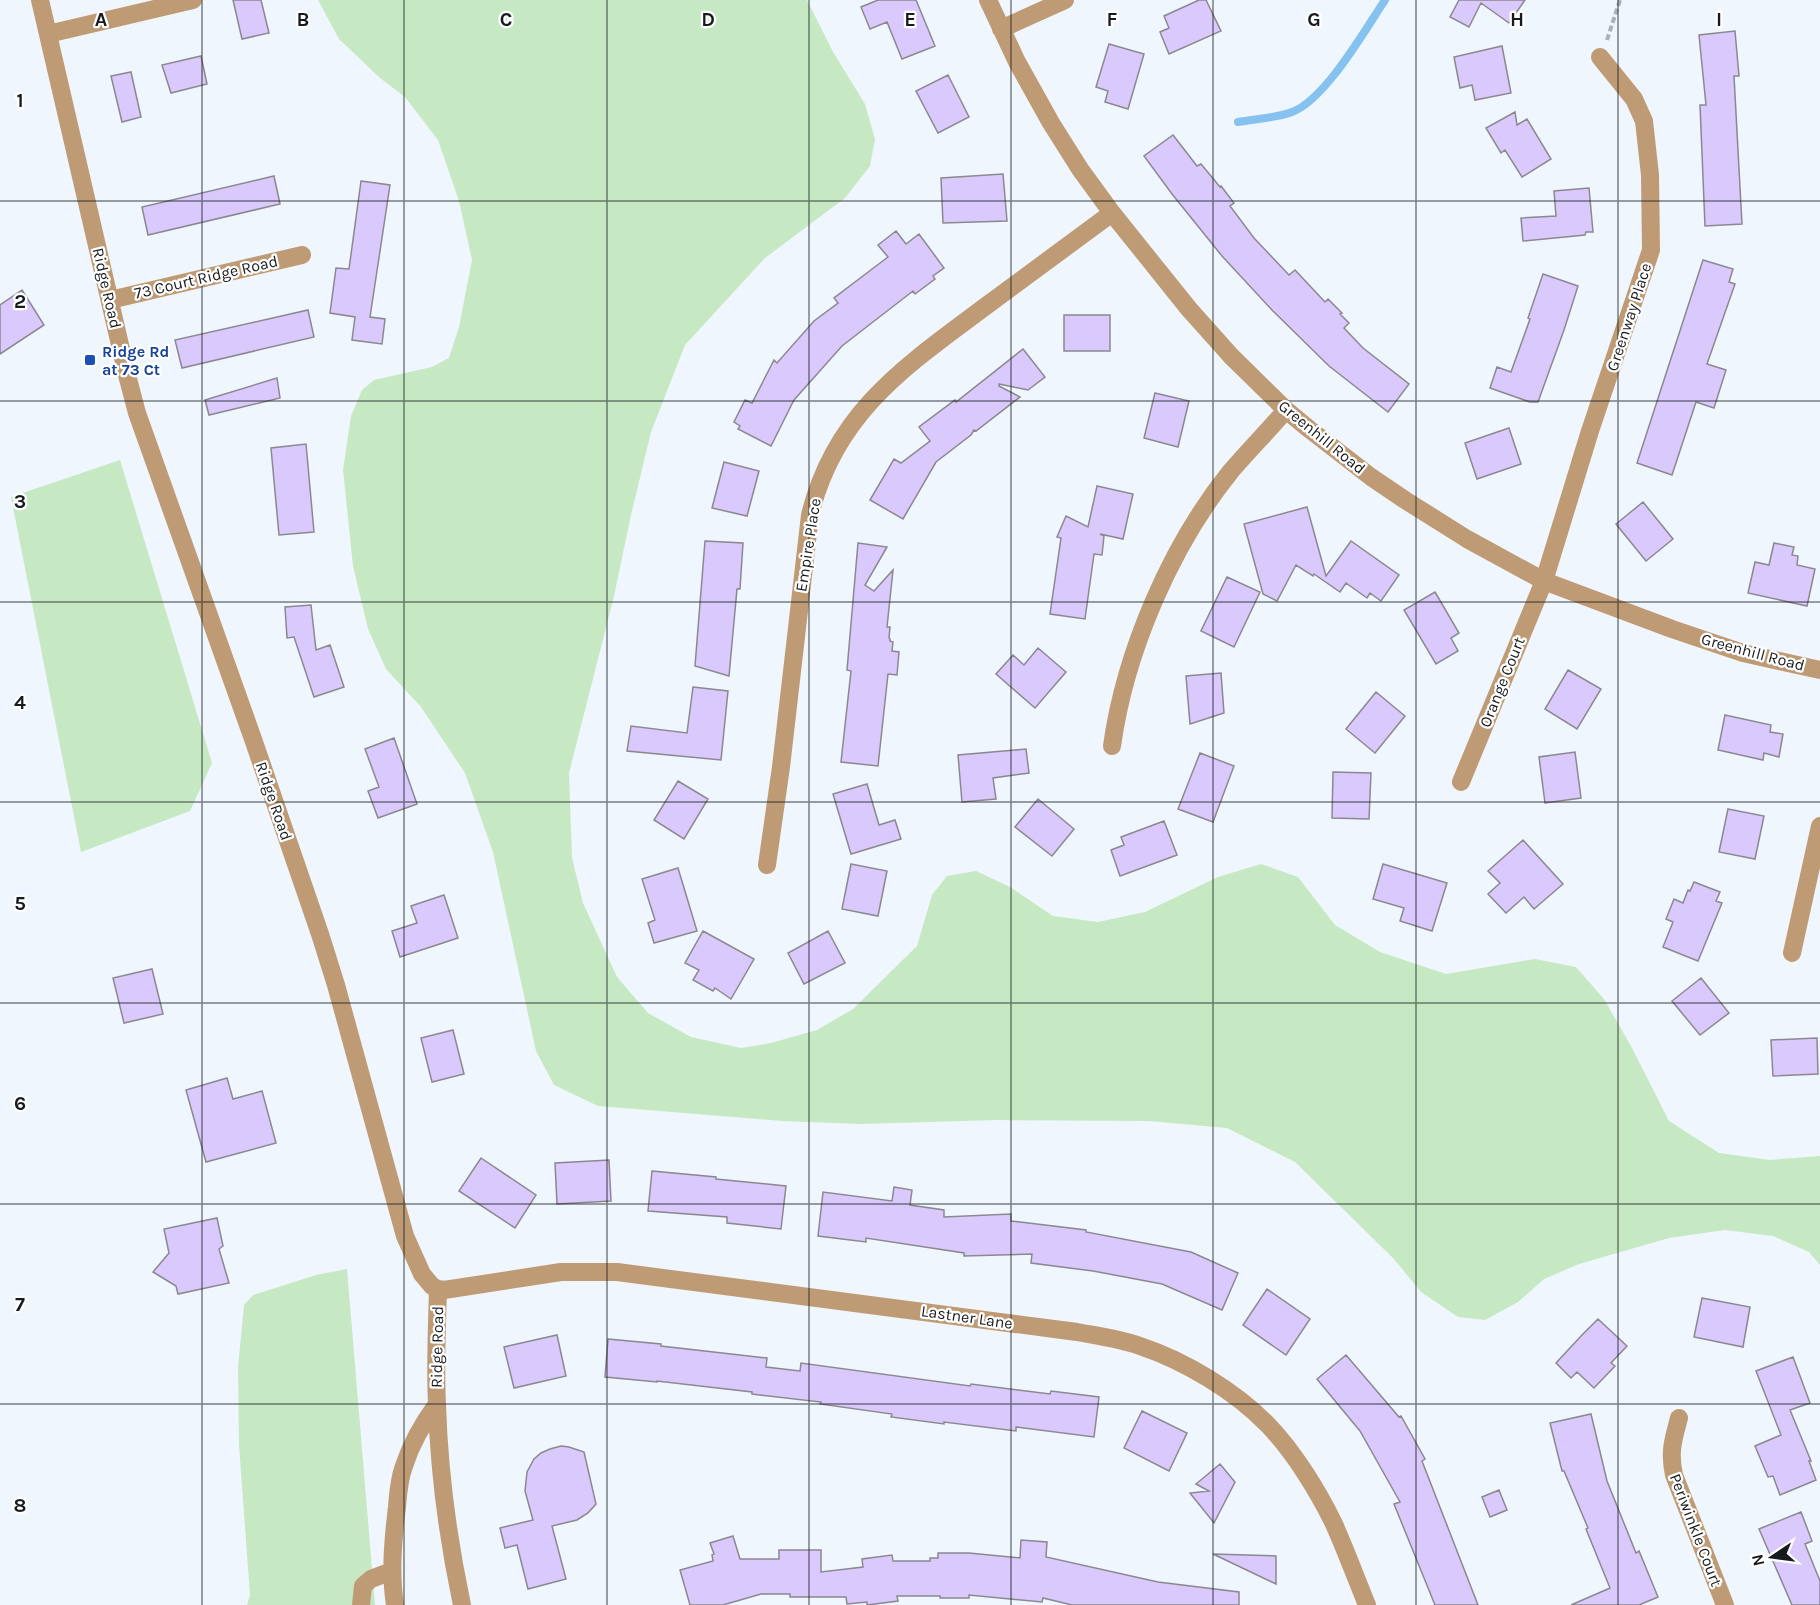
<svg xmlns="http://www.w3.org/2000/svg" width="1820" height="1605" viewBox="0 0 1820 1605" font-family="Karla,sans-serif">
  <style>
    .green { fill: #c6e9c4 }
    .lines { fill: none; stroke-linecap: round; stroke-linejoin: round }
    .stream { stroke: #86c2ef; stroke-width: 8 }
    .building { fill: #dac9fc; stroke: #8b8890; stroke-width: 1.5 }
    .path { stroke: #abb1b7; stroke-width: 4; stroke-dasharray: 6 3; stroke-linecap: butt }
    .minor { stroke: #bf9b75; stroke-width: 18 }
    .grid { fill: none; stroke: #181b1d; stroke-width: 1.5; stroke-opacity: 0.55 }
    .transit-dot { fill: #1a4fb4; stroke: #fff; stroke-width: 2 }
    .labels { text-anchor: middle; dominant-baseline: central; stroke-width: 4.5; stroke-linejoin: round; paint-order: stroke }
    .street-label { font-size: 16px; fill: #181b1d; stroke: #fff }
    .transit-label { font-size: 16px; font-weight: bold; fill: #164399; stroke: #fff; text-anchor: start }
    .grid-label { font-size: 20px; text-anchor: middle; font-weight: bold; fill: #181b1d; stroke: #fff; stroke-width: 4.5; stroke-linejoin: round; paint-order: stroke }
  </style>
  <rect width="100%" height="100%" fill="#eff6fd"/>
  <!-- green -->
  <path class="green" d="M 318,0 L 807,0 L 833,52 L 865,104 L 875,139 L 870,166 L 845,198 L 765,258 L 685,345 L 651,432 L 631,515 L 614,596 L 569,773 L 572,858 L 583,903 L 617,977 L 648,1013 L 691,1037 L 741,1048 L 771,1043 L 817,1030 L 853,1009 L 917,946 L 932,895 L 947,876 L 976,871 L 1010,887 L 1053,916 L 1098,922 L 1145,912 L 1218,877 L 1261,864 L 1298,877 L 1335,925 L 1380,952 L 1446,974 L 1535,959 L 1576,967 L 1604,999 L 1631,1046 L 1669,1121 L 1719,1153 L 1770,1160 L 1820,1156 L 1820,1265 L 1809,1252 L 1773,1236 L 1725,1230 L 1669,1238 L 1579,1264 L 1544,1279 L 1518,1302 L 1485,1320 L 1458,1317 L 1421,1292 L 1394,1259 L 1295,1162 L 1227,1128 L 1149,1121 L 997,1120 L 860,1124 L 782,1121 L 598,1106 L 554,1085 L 536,1051 L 493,852 L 465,773 L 421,707 L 386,669 L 368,629 L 353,566 L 343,470 L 351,416 L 362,390 L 374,380 L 432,367 L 449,358 L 459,327 L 472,260 L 459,201 L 438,140 L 405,97 L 380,78 L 339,39 Z
    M 120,460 L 212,763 L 190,811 L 81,852 L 11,497 Z
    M 347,1269 L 375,1605 L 247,1605 L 250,1595 L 239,1445 L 238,1368 L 244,1305 L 253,1295 L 316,1275 Z"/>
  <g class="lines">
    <!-- stream -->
    <path class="stream" d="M 1238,122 C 1254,119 1277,118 1292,112 C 1325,100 1365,30 1385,0"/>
  </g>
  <!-- building -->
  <path class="building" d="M 233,0 L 261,0 L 269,33 L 242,39 Z
    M 878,0 L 916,0 L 935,46 L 902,59 L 887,22 L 870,29 L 861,7 Z
    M 1199,0 L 1206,0 L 1221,31 L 1169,54 L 1160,32 L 1169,28 L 1164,16 Z
    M 1459,0 L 1525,0 L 1509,23 L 1481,3 L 1469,27 L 1450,17 Z
    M 1735,31 L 1739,76 L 1734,76 L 1742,224 L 1705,226 L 1700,105 L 1706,105 L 1699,35 Z
    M 1109,44 L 1144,54 L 1128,109 L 1105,102 L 1108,91 L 1096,87 Z
    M 1502,46 L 1511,93 L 1475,100 L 1472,85 L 1460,88 L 1454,57 Z
    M 201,56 L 207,84 L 171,93 L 162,65 Z
    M 131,72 L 141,117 L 122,122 L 111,76 Z
    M 948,75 L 969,117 L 938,133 L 916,91 Z
    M 1515,112 L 1517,125 L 1527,119 L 1551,159 L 1522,177 L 1505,150 L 1501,153 L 1486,128 Z
    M 1173,135 L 1197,166 L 1201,164 L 1220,187 L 1221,186 L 1234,203 L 1230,206 L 1254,238 L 1289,275 L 1295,270 L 1325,302 L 1328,299 L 1342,313 L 1340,314 L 1349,323 L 1344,328 L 1363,348 L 1409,384 L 1388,412 L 1329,366 L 1272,310 L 1222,256 L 1172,194 L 1144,156 Z
    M 1003,174 L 1007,221 L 943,223 L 941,178 Z
    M 274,176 L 280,204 L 148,235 L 142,207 Z
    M 361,181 L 390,185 L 370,317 L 385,319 L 382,344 L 352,340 L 355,317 L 330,313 L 336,268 L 349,269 Z
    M 1589,188 L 1593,232 L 1586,232 L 1585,235 L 1523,241 L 1521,218 L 1556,216 L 1554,191 Z
    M 896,231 L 906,244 L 919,234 L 944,268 L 933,276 L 935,279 L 915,294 L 913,291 L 842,346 L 794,400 L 771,446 L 738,429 L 740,426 L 734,422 L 745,400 L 752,403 L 774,360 L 777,363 L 814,321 L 838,303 L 834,298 L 888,257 L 878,245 Z
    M 1703,260 L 1733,269 L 1729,282 L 1735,284 L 1707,364 L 1726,370 L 1714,408 L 1696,402 L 1672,475 L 1637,463 Z
    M 1543,274 L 1578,286 L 1564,330 L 1538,402 L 1530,402 L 1490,388 L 1497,367 L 1511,372 L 1530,319 L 1528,318 Z
    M 22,290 L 44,325 L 0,354 L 0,305 Z
    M 308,310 L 314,337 L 182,368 L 175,340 Z
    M 1064,315 L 1110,315 L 1110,351 L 1064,351 Z
    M 1023,349 L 1045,377 L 1028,390 L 999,384 L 999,386 L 1020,397 L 976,431 L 974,430 L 971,435 L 936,462 L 903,519 L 870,500 L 894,459 L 901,463 L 930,441 L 919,427 L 955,400 L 956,402 Z
    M 277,378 L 280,398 L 209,415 L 205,400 Z
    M 1155,393 L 1189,401 L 1178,447 L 1144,438 Z
    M 1509,428 L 1521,464 L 1477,479 L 1465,443 Z
    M 306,444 L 314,532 L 279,535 L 271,448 Z
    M 724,462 L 759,471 L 747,516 L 712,508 Z
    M 1097,486 L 1133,494 L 1123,539 L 1100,534 L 1104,536 L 1102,555 L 1094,554 L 1085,619 L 1050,614 L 1061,538 L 1057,537 L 1066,516 L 1088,527 Z
    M 1643,502 L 1673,539 L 1646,561 L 1616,524 Z
    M 1307,507 L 1326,576 L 1351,541 L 1399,575 L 1381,601 L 1370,593 L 1367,598 L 1346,583 L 1340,592 L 1314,574 L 1313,576 L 1296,565 L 1277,601 L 1263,594 L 1244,524 Z
    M 705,541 L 743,543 L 740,589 L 737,589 L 729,676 L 695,666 Z
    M 858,543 L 887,547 L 865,585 L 874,591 L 893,570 L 887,627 L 890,627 L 889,638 L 890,639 L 890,641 L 893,642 L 892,651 L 899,652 L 897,675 L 888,674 L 878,766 L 841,762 L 851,671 L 847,670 Z
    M 1774,543 L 1794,547 L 1792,555 L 1798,556 L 1797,565 L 1815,569 L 1807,606 L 1748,593 L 1755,562 L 1769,565 Z
    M 1227,577 L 1260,592 L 1234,647 L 1201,631 Z
    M 1435,592 L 1459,633 L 1451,638 L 1458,651 L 1436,664 L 1404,610 Z
    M 311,605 L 316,650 L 330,645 L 344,687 L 314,697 L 294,637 L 287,638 L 285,607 Z
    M 1038,648 L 1066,672 L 1035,708 L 996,674 L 1013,655 L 1024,665 Z
    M 1568,670 L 1601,689 L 1577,729 L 1545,709 Z
    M 1221,673 L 1224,713 L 1190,724 L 1186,676 Z
    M 693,687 L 728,691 L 721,760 L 627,751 L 631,726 L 687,733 Z
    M 1376,692 L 1405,716 L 1375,753 L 1346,729 Z
    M 1725,715 L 1771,725 L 1770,732 L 1783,734 L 1779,757 L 1764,753 L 1763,760 L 1718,750 Z
    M 394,738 L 417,804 L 378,818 L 368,791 L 379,787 L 365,749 Z
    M 1026,749 L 1029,773 L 993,778 L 996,799 L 962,802 L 958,755 Z
    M 1575,752 L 1581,798 L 1545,803 L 1539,757 Z
    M 1200,753 L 1234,766 L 1213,822 L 1178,809 Z
    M 1333,772 L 1371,773 L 1369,819 L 1332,818 Z
    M 678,781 L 708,799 L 684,839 L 654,820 Z
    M 867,784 L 879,825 L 895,820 L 901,839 L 851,854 L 833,794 Z
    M 1038,799 L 1074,829 L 1052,856 L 1015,827 Z
    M 1728,809 L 1764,816 L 1755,859 L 1719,852 Z
    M 1164,821 L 1177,855 L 1120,876 L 1111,850 L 1124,845 L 1121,837 Z
    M 1523,840 L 1563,884 L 1534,909 L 1524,897 L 1506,913 L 1488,894 L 1500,883 L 1488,871 Z
    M 851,864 L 887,871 L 878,916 L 842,909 Z
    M 1383,864 L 1447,883 L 1432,931 L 1400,921 L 1404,908 L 1373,899 Z
    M 678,868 L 697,931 L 654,943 L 648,923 L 655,920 L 642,879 Z
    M 1694,882 L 1720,892 L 1716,901 L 1722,903 L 1698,961 L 1663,947 L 1673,922 L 1666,919 L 1674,899 L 1683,903 L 1688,890 L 1690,891 Z
    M 444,895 L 458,938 L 400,957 L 392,931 L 417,923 L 411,906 Z
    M 703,931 L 754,959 L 731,999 L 715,988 L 713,991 L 693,980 L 699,970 L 685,963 Z
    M 828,931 L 845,963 L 804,984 L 788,953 Z
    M 152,969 L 163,1014 L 124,1023 L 113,978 Z
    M 1701,978 L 1729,1013 L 1700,1035 L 1672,1001 Z
    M 453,1030 L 464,1074 L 432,1082 L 421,1038 Z
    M 1817,1038 L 1818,1074 L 1773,1076 L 1771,1040 Z
    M 227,1078 L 233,1099 L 262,1091 L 276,1143 L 206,1162 L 186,1090 Z
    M 481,1158 L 536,1195 L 515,1228 L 459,1191 Z
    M 609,1160 L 611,1201 L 557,1204 L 555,1163 Z
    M 652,1171 L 716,1177 L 716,1179 L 786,1186 L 781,1229 L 727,1223 L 727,1217 L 648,1211 Z
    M 894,1187 L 912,1190 L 910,1205 L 944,1210 L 944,1217 L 1011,1214 L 1011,1221 L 1086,1230 L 1086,1232 L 1191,1252 L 1238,1273 L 1222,1310 L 1162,1284 L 1093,1271 L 1031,1263 L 1032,1254 L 964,1256 L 964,1253 L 866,1238 L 866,1242 L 818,1236 L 823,1192 L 892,1201 Z
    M 217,1218 L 223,1246 L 219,1249 L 229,1283 L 178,1294 L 176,1286 L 153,1272 L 169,1253 L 164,1229 Z
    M 1267,1289 L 1310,1319 L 1286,1355 L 1243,1325 Z
    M 1702,1298 L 1750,1307 L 1743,1347 L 1694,1337 Z
    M 1598,1319 L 1627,1346 L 1611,1363 L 1615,1366 L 1594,1388 L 1577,1372 L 1571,1378 L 1556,1363 L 1582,1335 Z
    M 557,1335 L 566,1376 L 514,1388 L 504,1347 Z
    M 608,1339 L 661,1344 L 661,1346 L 767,1358 L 766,1367 L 800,1371 L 801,1363 L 970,1386 L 971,1384 L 1050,1394 L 1051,1391 L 1099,1397 L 1094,1437 L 1016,1427 L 1016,1431 L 944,1422 L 944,1424 L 891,1417 L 892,1414 L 820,1404 L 821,1402 L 752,1394 L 752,1392 L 657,1381 L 657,1382 L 605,1377 Z
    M 1346,1355 L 1399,1417 L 1401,1416 L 1425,1459 L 1422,1461 L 1478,1605 L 1435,1605 L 1394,1504 L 1400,1502 L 1360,1431 L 1317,1379 Z
    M 1793,1357 L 1810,1403 L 1790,1410 L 1811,1461 L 1809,1461 L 1816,1480 L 1780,1495 L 1773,1476 L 1768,1477 L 1755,1446 L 1781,1435 L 1756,1371 Z
    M 1142,1411 L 1187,1433 L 1169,1471 L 1124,1448 Z
    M 1591,1414 L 1607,1481 L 1636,1553 L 1639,1551 L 1658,1597 L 1639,1605 L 1571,1605 L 1610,1588 L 1586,1529 L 1588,1528 L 1564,1471 L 1562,1471 L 1550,1423 Z
    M 561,1446 L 569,1447 L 584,1452 L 596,1504 L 588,1513 L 577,1520 L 552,1526 L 566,1579 L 528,1589 L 517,1545 L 505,1548 L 500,1528 L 533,1520 L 525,1491 L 527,1472 L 534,1459 L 541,1453 L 550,1449 Z
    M 1220,1464 L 1235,1482 L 1214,1523 L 1190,1493 L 1209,1491 L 1196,1484 Z
    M 1499,1490 L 1507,1510 L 1490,1517 L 1482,1497 Z
    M 1801,1512 L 1812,1541 L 1805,1544 L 1820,1581 L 1820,1605 L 1792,1605 L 1759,1529 Z
    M 733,1536 L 740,1559 L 779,1559 L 779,1550 L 821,1550 L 821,1572 L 863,1567 L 862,1559 L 892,1555 L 893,1561 L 930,1561 L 930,1558 L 938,1558 L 938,1553 L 969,1553 L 1020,1558 L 1021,1540 L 1047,1542 L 1046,1557 L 1158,1582 L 1239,1592 L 1239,1605 L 1072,1605 L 1043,1598 L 1042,1602 L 969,1595 L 969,1598 L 940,1598 L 940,1596 L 897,1596 L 898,1601 L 867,1605 L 867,1602 L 847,1604 L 846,1597 L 790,1597 L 790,1594 L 761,1594 L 723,1605 L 690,1605 L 680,1570 L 713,1561 L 712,1555 L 714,1554 L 710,1543 Z
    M 1213,1554 L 1276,1556 L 1276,1584 Z"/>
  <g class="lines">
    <!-- path -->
    <path class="path" d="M 1607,40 L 1620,0"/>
    <!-- minor -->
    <path class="minor" d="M 40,0 L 127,375 L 137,413 L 253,739 L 320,934 L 336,985 L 405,1236 L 422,1274 L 432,1286 L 438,1289 L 444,1290 L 561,1272 L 617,1272 L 1077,1332 C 1098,1336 1120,1339 1140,1346 C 1185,1361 1235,1391 1268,1425 C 1294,1452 1318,1491 1334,1524 C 1346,1551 1356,1578 1367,1605
      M 988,0 L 1017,62 L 1051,123 L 1080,169 L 1112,213 L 1189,309 L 1231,356 L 1286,410 L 1309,429 L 1371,477 L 1405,500 L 1467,539 L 1544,581 L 1672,629 L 1743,653 L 1820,670
      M 1001,29 L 1065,0
      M 48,34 L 193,0
      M 110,300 L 302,255
      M 1112,746 C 1125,652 1171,545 1231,471 C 1249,450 1268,431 1286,410
      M 1461,782 L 1544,581 L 1590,431 L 1651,250 L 1650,175 L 1644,121 L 1634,99 L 1600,57
      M 767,865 L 781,767 L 810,515 C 835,412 907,365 986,306 C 1028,275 1070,244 1112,213
      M 1792,953 L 1820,826
      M 438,1289 C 437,1328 435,1366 437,1404 C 439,1472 448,1539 462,1605
      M 1679,1418 C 1673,1440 1669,1452 1674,1475 L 1725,1605
      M 361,1605 L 363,1586 L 371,1579 L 392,1571
      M 395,1605 C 390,1573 393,1540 397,1507 C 398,1494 399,1479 404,1466 C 411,1444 423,1423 437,1404"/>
  </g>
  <!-- grid -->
  <path class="grid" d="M 202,0 L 202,1605M 404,0 L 404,1605M 607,0 L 607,1605M 809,0 L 809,1605M 1011,0 L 1011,1605M 1213,0 L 1213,1605M 1416,0 L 1416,1605M 1618,0 L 1618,1605M 0,201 L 1820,201M 0,401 L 1820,401M 0,602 L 1820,602M 0,802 L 1820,802M 0,1003 L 1820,1003M 0,1204 L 1820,1204M 0,1404 L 1820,1404"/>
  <!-- markers -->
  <rect class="transit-dot" x="84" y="354" width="12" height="12" rx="3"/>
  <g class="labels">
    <!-- street labels -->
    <g class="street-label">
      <text transform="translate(206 277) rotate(-13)">73 Court Ridge Road</text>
      <text transform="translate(107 288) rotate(77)">Ridge Road</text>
      <text transform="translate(1629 317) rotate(-72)">Greenway Place</text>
      <text transform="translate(1322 437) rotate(39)">Greenhill Road</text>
      <text transform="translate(808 545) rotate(-81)">Empire Place</text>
      <text transform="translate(1753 652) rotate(15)">Greenhill Road</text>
      <text transform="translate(1502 682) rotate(-68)">Orange Court</text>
      <text transform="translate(274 801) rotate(71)">Ridge Road</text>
      <text transform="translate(967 1317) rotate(8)">Lastner Lane</text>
      <text transform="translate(437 1347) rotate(-89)">Ridge Road</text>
      <text transform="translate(1696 1530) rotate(69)">Periwinkle Court</text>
    </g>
    <!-- transit labels -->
    <g class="transit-label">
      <text x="102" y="351">Ridge Rd<tspan x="102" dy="18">at 73 Ct</tspan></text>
    </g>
  </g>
  <g class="grid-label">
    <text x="101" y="26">A</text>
    <text x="303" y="26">B</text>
    <text x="506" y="26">C</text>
    <text x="708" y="26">D</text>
    <text x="910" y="26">E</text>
    <text x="1112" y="26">F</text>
    <text x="1314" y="26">G</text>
    <text x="1517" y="26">H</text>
    <text x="1719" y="26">I</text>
    <text x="20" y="107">1</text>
    <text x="20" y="308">2</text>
    <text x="20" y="508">3</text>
    <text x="20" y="709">4</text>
    <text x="20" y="910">5</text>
    <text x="20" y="1110">6</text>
    <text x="20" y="1311">7</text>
    <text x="20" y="1512">8</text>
  </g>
  <!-- north arrow -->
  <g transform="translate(1772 1557) rotate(257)" stroke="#ffffff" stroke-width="4.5" paint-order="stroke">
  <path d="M0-4.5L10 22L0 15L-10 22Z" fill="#181b1d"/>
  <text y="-9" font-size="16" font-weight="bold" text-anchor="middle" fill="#181b1d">N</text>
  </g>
</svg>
